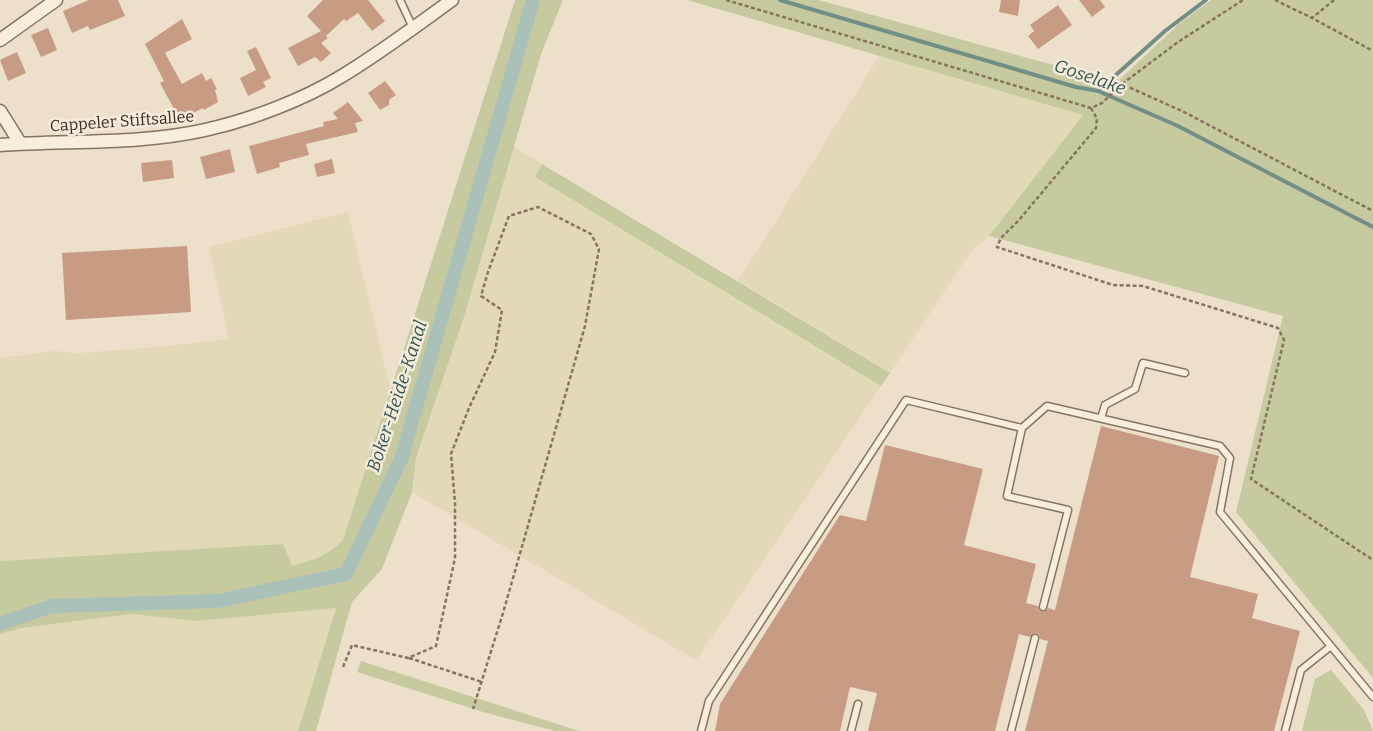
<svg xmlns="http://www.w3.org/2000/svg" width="1373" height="731" viewBox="0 0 1373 731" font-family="Bitter,serif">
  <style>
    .farmland { fill: #e1d9b8 }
    .green { fill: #c7ca9f }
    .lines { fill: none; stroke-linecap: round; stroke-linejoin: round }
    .stream { stroke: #718f86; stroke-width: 4 }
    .canal { stroke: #aac1b9; stroke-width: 14 }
    .building { fill: #c79c83 }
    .lane-casing { stroke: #887360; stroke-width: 9 }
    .street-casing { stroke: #887360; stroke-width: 15 }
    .path { stroke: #887360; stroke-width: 2.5; stroke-dasharray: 4 2.5; stroke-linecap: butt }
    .lane { stroke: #f7eedd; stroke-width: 6 }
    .street { stroke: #f7eedd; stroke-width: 12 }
    .labels { text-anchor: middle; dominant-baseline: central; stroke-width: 5; stroke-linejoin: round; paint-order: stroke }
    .street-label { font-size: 16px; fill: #3a2c22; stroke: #f4ebda }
    .water-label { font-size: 18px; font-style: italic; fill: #325854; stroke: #f4ebda }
  </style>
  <rect width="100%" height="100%" fill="#ece0ca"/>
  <!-- farmland -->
  <path class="farmland" d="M 880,55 L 1083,115 L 989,236 L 972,250 L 890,373 L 738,281 Z
    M 513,146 L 542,164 L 535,177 L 881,386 L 696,660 L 412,492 L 416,458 L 464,317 Z
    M 348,212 L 391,392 L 344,540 L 331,552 L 319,558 L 292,566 L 283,544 L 0,561 L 0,358 L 55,351 L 79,353 L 147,348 L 229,339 L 209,247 Z
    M 336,608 L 298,731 L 0,731 L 0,634 L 22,628 L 131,614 L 196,621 Z"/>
  <!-- green -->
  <path class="green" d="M 515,0 L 563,0 L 541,54 L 464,317 L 416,458 L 412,492 L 382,569 L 352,602 L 316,731 L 298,731 L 336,608 L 196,621 L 131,614 L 22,628 L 0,634 L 0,561 L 283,544 L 292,566 C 315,559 326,557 343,540 Z
    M 687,0 L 819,0 L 1046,63 L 1119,80 L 1180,23 L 1211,0 L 1373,0 L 1373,678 L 1236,512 L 1283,316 L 989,236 L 1083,115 Z
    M 542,164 L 890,373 L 881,386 L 535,177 Z
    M 361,661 L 579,731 L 555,731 L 483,712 L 357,672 Z
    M 1331,670 L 1364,710 L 1373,731 L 1302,731 L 1315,679 Z"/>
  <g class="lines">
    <!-- stream -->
    <path class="stream" d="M 780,0 L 1076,87 L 1098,91 L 1178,126 L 1373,227
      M 1098,91 L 1165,31 L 1206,0"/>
    <!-- canal -->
    <path class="canal" d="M 0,624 L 52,606 L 217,601 L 346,574 L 401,459 L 533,0"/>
  </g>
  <!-- building -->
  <path class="building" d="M 89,0 L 118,0 L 125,16 L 90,30 L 88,26 L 72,33 L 63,11 Z
    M 323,0 L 368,0 L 385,21 L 372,31 L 358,13 L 346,21 L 344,19 L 326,36 L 328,38 L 321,43 L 331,53 L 321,62 L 315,57 L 298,66 L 288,48 L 321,31 L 307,16 Z
    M 1001,0 L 1020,0 L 1018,16 L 999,12 Z
    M 1079,0 L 1100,0 L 1105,7 L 1092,17 Z
    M 1058,5 L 1072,25 L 1038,49 L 1028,36 L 1034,31 L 1030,25 Z
    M 182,19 L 192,39 L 165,53 L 182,84 L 202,73 L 206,81 L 211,78 L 217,89 L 215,90 L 218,102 L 204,110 L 203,108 L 180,120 L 160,83 L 164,81 L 145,44 Z
    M 48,28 L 57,50 L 41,57 L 31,35 Z
    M 256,47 L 271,78 L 263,82 L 266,87 L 248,96 L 240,78 L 256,70 L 247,51 Z
    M 17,52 L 26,73 L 8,81 L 0,60 Z
    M 385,81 L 396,95 L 389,100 L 389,105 L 380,110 L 368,93 Z
    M 348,102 L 363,121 L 355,123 L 358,132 L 306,144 L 309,155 L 279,163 L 280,167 L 257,174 L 249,146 L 324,126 L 323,122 L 338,119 L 333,113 Z
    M 230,149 L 235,172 L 206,179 L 200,157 Z
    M 332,159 L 335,173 L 317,177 L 314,164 Z
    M 172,160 L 174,178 L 143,182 L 141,163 Z
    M 187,246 L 191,312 L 66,320 L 62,253 Z
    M 1101,426 L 1219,456 L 1190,577 L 1258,594 L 1252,618 L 1300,631 L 1274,731 L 1025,731 L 1048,641 L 1040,639 L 1039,635 L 1036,633 L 1030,637 L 1019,634 L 995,731 L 868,731 L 877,693 L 850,687 L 840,731 L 715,731 L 720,704 L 840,515 L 866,521 L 885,445 L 983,469 L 964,545 L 1036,564 L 1026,603 L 1038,606 L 1039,610 L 1044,612 L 1048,608 L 1055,610 Z"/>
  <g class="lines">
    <!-- lane casing -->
    <g class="lane-casing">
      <path id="lane" d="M 400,0 L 413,28
        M 1101,418 L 1105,405 L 1135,389 L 1143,363 L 1185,373
        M 1043,607 L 1068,510 L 1007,496 L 1022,428 L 1047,406 L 1220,446 L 1230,458 L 1220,512 L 1373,697
        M 701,731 L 709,701 L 906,400 L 1022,428
        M 851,731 L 858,704
        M 1011,731 L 1035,638
        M 1285,731 L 1301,670 L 1331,646"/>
    </g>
    <!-- street casing -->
    <g class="street-casing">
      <path id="street" d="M 0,40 L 56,0
        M 0,111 L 20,143
        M 0,145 C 68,140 138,145 205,130 C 250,120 303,100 342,76 C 380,53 416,26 452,0"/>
    </g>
    <!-- path -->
    <path class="path" d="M 726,0 L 1091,108 L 1102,103 L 1122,84 L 1184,112 L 1373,211
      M 1275,0 L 1312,18
      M 1334,0 L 1312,18 L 1373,51
      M 1122,84 L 1178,42 L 1243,0
      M 1091,108 L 1097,119 L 1096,128 L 1019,220 L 1001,238 L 997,247 L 1113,285 L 1143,286 L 1278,328 L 1284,340 L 1251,479 L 1373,560
      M 409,658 L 482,682
      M 343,667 L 352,645 L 408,658 L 436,646 L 455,558 L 455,503 L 451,454 L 469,408 L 495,352 L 502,310 L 481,296 L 488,272 L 509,216 L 538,207 L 591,234 L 599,249 L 585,326 L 503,613 L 473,709"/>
    <!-- lane -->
    <use href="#lane" class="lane"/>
    <!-- street -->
    <use href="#street" class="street"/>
  </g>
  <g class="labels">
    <!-- street labels -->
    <g class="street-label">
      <text transform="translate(122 121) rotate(-4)">Cappeler Stiftsallee</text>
    </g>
    <!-- water labels -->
    <g class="water-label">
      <text transform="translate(1090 77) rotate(19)">Goselake</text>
      <text transform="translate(397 396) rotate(-72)">Boker-Heide-Kanal</text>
    </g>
  </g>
</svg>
